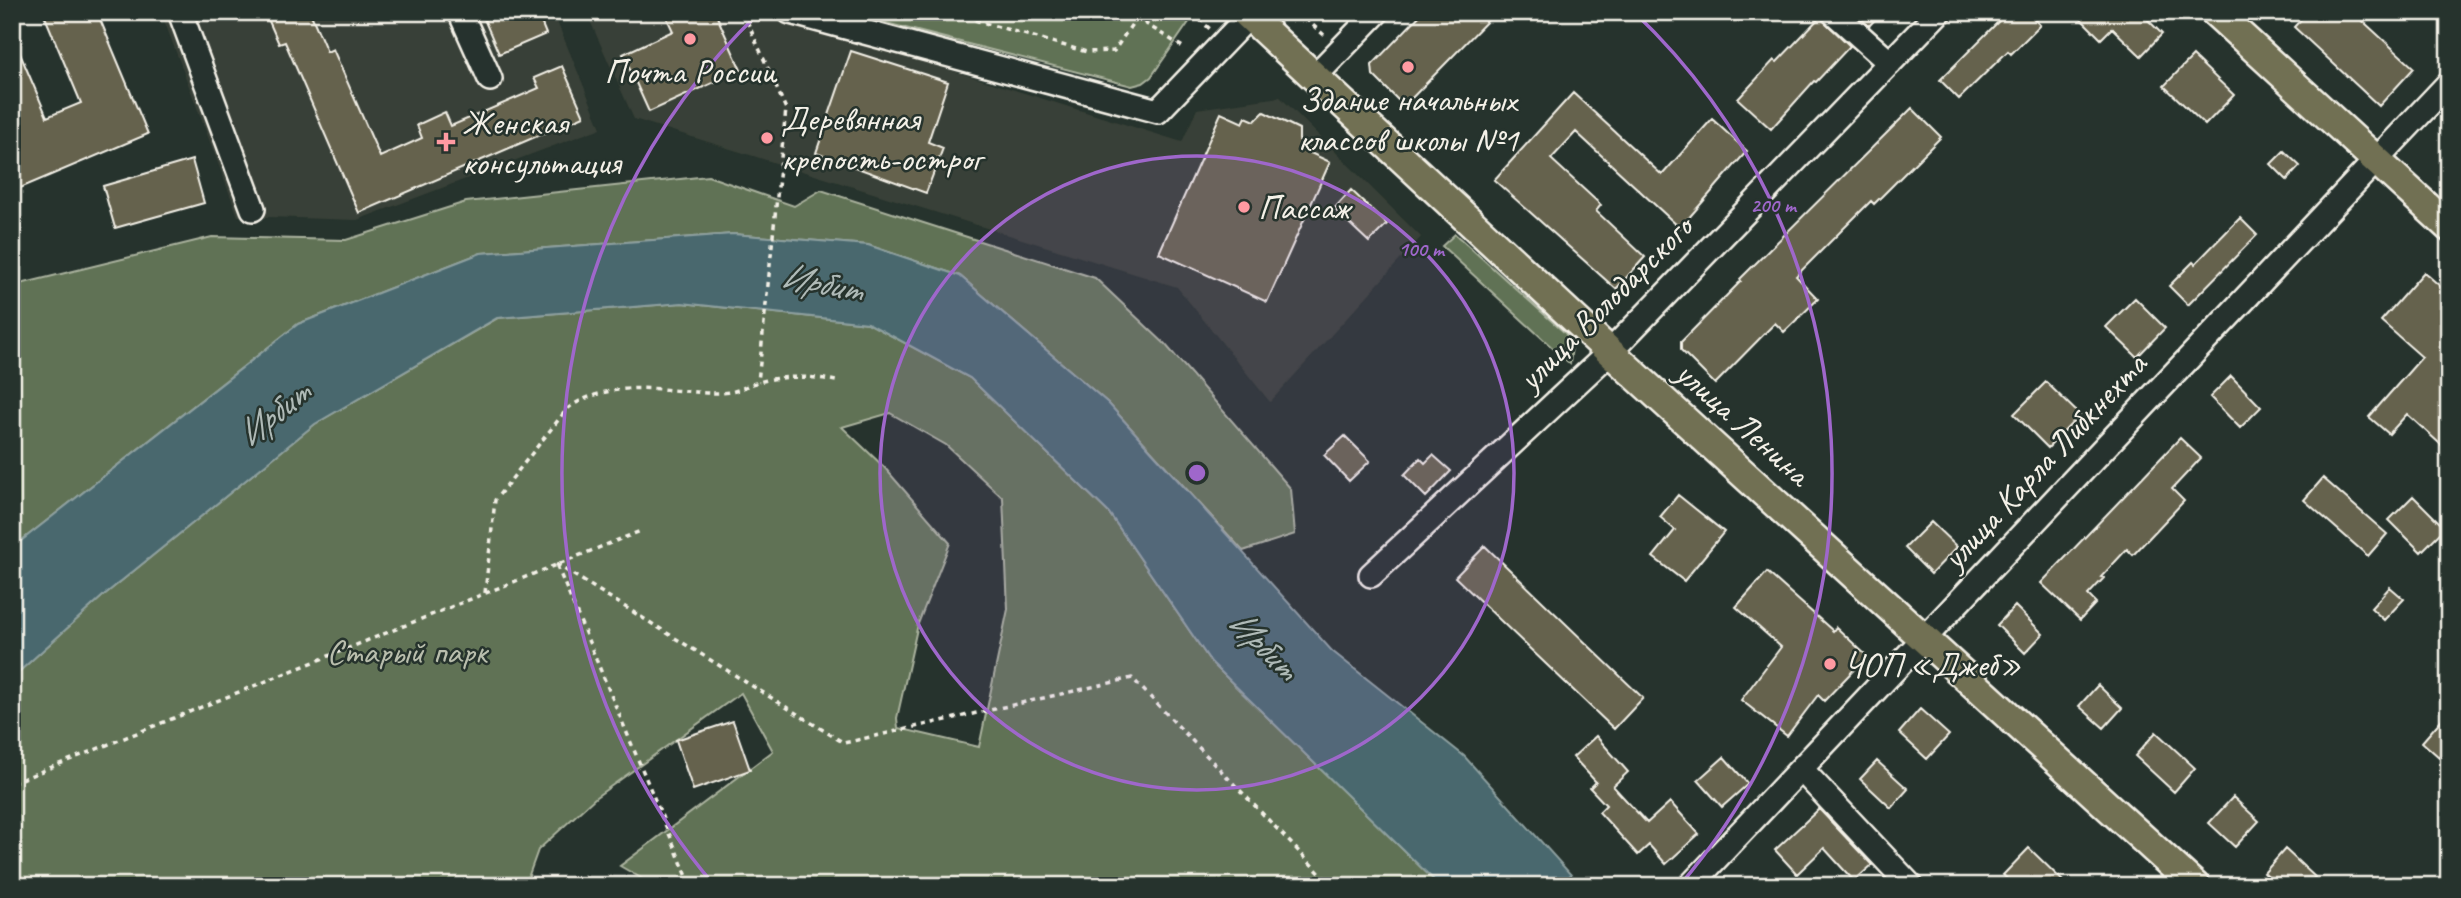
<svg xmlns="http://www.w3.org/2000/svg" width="2461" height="898" viewBox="0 0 2461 898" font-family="Caveat,sans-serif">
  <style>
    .built { fill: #394137 }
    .green { fill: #607255; stroke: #aab29e; stroke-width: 2; fill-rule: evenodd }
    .water { fill: #48686e; stroke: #8d9f9f; stroke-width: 2 }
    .building { fill: #65624e; stroke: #f4f1e8; stroke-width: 2 }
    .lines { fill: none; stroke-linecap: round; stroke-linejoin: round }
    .minor-casing { stroke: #f4f1e8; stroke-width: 28 }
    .major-casing { stroke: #f4f1e8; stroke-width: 33 }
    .path { stroke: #f4f1e8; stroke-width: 3.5; stroke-dasharray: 5 5; stroke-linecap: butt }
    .minor { stroke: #26332d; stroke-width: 23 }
    .major { stroke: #716f52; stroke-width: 28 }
    .ring { fill: none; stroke: #9f67cb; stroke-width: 3.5 }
    .poi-dot { fill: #ff9aa2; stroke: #26332d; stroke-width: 2.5 }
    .labels { text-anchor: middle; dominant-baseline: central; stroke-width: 5; stroke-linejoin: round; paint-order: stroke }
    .poi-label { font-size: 35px; fill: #f4f1e8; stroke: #26332d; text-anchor: start }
    .street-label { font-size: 35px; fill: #f4f1e8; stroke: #26332d }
    .park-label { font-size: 35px; fill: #b9bead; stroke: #26332d }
    .water-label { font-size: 37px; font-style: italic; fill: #afbab7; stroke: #26332d }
    .centre { fill: #9f67cb; stroke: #26332d; stroke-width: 3.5 }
    .ring-label { font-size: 21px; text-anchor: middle; font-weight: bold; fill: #9f67cb; stroke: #26332d; stroke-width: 5; stroke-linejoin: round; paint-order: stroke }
  </style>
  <rect width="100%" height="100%" fill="#26332d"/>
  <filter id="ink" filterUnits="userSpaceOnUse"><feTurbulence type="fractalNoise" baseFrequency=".0143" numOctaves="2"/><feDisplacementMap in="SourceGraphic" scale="14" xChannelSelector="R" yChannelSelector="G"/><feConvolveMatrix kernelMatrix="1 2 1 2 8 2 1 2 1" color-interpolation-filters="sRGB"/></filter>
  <g filter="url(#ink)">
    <!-- built -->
    <path class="built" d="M 161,12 L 553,12 L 601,128 L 357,220 L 238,216 Z
      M 592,12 L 764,12 L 1182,142 L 1197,109 L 1280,97 L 1421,237 L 1270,402 L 1177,287 L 634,119 L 587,14 Z"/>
    <!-- green -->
    <path class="green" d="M 843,12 L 1196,12 L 1151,77 L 1143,83 L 1132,86 Z
      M 708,176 L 794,206 L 821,190 L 1095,278 L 1165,344 L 1291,489 L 1295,534 L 1243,551 L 1108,403 L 960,276 L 868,245 L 733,234 L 481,253 L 298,324 L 12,548 L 12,286 L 212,237 L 346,240 L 466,202 Z
      M 1455,234 L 1565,333 L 1572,345 L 1570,364 L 1442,246 Z
      M 682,303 L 868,323 L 970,378 L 1109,513 L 1211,662 L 1440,886 L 655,886 L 620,866 L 773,751 L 741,693 L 596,797 L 538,850 L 525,886 L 12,886 L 12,678 L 104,595 L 315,424 L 498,318 ZM 890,413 L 946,445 L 1003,498 L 1008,609 L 979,747 L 898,728 L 897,718 L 918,624 L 950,543 L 884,467 L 842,427 Z"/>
    <!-- water -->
    <path class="water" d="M 733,234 L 868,245 L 960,276 L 1108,403 L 1332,651 L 1464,756 L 1581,886 L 1440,886 L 1211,662 L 1109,513 L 970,378 L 868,323 L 682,303 L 497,318 L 315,424 L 104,595 L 12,678 L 12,548 L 298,324 L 481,253 Z"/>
    <!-- building -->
    <path class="building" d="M 43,12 L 97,12 L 148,134 L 18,189 L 12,176 L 12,35 L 47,117 L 81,103 Z
      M 265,12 L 310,12 L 327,52 L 333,49 L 380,157 L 422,138 L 417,125 L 445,112 L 451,126 L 539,88 L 534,78 L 562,66 L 584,116 L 359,213 L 285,42 L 279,44 Z
      M 481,12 L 537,12 L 546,34 L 499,54 Z
      M 664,12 L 715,12 L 741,70 L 649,112 L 623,54 L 673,31 Z
      M 1423,12 L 1496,12 L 1404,106 L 1373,75 L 1372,65 Z
      M 1854,12 L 1882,12 L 1869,26 Z
      M 2008,12 L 2027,12 L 2040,25 L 2011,54 L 2008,51 L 1959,99 L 1940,80 Z
      M 2074,12 L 2140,12 L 2162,34 L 2141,56 L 2112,28 L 2101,39 Z
      M 2308,12 L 2353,12 L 2414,68 L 2379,106 L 2294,27 Z
      M 1820,17 L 1850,46 L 1816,82 L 1814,81 L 1771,129 L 1738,99 L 1774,60 L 1777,62 Z
      M 851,51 L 948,82 L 928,142 L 943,148 L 926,193 L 816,153 Z
      M 2193,56 L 2234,95 L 2205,125 L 2164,86 Z
      M 1573,93 L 1662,175 L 1712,119 L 1747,151 L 1680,228 L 1576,132 L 1551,159 L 1601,205 L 1596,211 L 1645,257 L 1616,289 L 1494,180 Z
      M 1912,108 L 1941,137 L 1874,204 L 1871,201 L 1796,276 L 1818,299 L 1784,332 L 1775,323 L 1715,384 L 1681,350 L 1681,342 L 1741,281 L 1740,279 Z
      M 1264,112 L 1299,129 L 1299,140 L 1308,145 L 1306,151 L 1330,162 L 1267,302 L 1159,253 L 1221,113 L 1243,123 L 1246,117 L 1255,121 Z
      M 2284,151 L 2300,166 L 2287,180 L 2271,164 Z
      M 192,160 L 204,203 L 115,228 L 103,186 Z
      M 1351,190 L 1387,224 L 1369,242 L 1334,209 Z
      M 2240,218 L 2257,235 L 2188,305 L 2169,286 L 2193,262 L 2195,264 Z
      M 2424,272 L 2449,294 L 2449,452 L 2407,414 L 2389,434 L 2369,417 L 2422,357 L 2381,321 Z
      M 2135,298 L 2165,328 L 2137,357 L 2106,327 Z
      M 2231,376 L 2261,407 L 2240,428 L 2210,397 Z
      M 2046,382 L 2080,415 L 2048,448 L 2014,414 Z
      M 1345,436 L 1370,461 L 1349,481 L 1324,455 Z
      M 2180,438 L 2201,458 L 2172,489 L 2184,501 L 2133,555 L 2127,549 L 2101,577 L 2104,578 L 2088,595 L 2096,603 L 2080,620 L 2041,583 Z
      M 1433,455 L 1451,471 L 1426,497 L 1404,475 L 1420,458 L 1425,463 Z
      M 2323,478 L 2387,534 L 2368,556 L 2304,500 Z
      M 1678,495 L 1724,532 L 1684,581 L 1653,557 L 1675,530 L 1660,517 Z
      M 2413,496 L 2445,528 L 2421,552 L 2389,520 Z
      M 1931,522 L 1957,547 L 1931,574 L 1905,548 Z
      M 1485,546 L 1643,698 L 1614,729 L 1455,577 Z
      M 1767,572 L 1833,631 L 1836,627 L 1867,656 L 1824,701 L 1818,695 L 1787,736 L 1741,700 L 1781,647 L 1736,607 Z
      M 2390,587 L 2404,599 L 2384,620 L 2371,608 Z
      M 2015,606 L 2043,634 L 2025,653 L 1997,625 Z
      M 2098,685 L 2122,708 L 2104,728 L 2079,706 Z
      M 1920,709 L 1949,735 L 1927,759 L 1899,733 Z
      M 2449,711 L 2449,745 L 2439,757 L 2422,742 Z
      M 733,721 L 750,770 L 693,790 L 676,740 Z
      M 2156,732 L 2195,768 L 2174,792 L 2135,756 Z
      M 1596,736 L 1628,772 L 1613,786 L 1647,823 L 1670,802 L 1699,834 L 1666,864 L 1649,845 L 1638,855 L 1599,812 L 1606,805 L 1590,788 L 1596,782 L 1573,757 Z
      M 1724,757 L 1748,784 L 1722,807 L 1698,780 Z
      M 1877,761 L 1908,789 L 1891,808 L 1860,779 Z
      M 2233,797 L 2259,821 L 2235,847 L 2209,823 Z
      M 1819,809 L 1872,865 L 1854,881 L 1824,848 L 1797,874 L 1775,850 Z
      M 2029,848 L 2068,886 L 2015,886 L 2003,875 Z
      M 2285,849 L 2315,877 L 2307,886 L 2278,886 L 2264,873 Z"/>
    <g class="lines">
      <!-- minor casing -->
      <g class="minor-casing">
        <path id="minor" d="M 180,12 L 253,209
          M 460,12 L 490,79
          M 790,12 L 1158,111 L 1249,16
          M 1833,12 L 1890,63
          M 1315,76 L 1377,12
          M 1371,575 L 1610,352 L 1939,12
          M 1801,769 L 1911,886
          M 1690,886 L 2449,83"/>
      </g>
      <!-- major casing -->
      <g class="major-casing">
        <path id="major" d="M 1245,12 L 1610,352 L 2195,886
          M 2215,12 L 2449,227"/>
      </g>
      <!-- path -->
      <path class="path" d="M 743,12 L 786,109 L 758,382
        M 946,12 L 1087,52 L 1114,51 L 1136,18
        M 1127,12 L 1186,49
        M 1191,12 L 1210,29
        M 1298,12 L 1324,35
        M 556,564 L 844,743 L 1132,678 L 1332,886
        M 557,566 L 691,886
        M 485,593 L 495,500 L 567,409 C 594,388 638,386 671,390 C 691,391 711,395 730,392 C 739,391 747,385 756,383 C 780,375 812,376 836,381
        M 12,783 L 643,530"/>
      <!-- minor -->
      <use href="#minor" class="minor"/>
      <!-- major -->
      <use href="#major" class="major"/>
    </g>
  </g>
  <!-- distance rings -->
  <circle cx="1197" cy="473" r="317" fill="#9f67cb" fill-opacity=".12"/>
  <g class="ring">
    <circle cx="1197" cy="473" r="317"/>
    <path d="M714 885A635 635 0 0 1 760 12M1634 12A635 635 0 0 1 1680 885"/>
  </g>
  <!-- markers -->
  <g class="poi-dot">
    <circle cx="690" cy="39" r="7"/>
    <circle cx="1408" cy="67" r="7"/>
    <circle cx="767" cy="138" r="7"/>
    <path d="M442.5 131.5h7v7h7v7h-7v7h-7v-7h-7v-7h7z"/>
    <circle cx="1244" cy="207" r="7"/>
    <circle cx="1830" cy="664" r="7"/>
  </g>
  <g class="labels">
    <!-- poi labels -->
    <g class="poi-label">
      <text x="690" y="71" text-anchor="middle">Почта России</text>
      <text x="1408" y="99" text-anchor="middle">Здание начальных<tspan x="1408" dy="40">классов школы №1</tspan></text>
      <text x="781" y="118">Деревянная<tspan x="781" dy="40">крепость-острог</tspan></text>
      <text x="462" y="122">Женская<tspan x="462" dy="40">консультация</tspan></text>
      <text x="1258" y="207">Пассаж</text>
      <text x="1844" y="664">ЧОП «Джеб»</text>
    </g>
    <!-- street labels -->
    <g class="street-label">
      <text transform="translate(1605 303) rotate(-45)">улица Володарского</text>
      <text transform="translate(1743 423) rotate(42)">улица Ленина</text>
      <text transform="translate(2044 461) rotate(-47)">улица Карла Либкнехта</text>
    </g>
    <!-- park labels -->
    <g class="park-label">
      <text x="407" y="651">Старый парк</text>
    </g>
    <!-- water labels -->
    <g class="water-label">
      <text transform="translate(822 282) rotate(11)">Ирбит</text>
      <text transform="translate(273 413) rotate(-39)">Ирбит</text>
      <text transform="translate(1264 644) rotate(45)">Ирбит</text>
    </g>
  </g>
  <circle cx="1197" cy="473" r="10" class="centre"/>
  <g class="ring-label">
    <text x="1773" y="212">200 m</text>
    <text x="1421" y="256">100 m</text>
  </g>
  <!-- margin -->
  <rect width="2461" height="898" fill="none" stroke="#26332d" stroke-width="42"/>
  <rect x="21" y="21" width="2419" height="856" fill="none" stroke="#f4f1e8" stroke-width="2.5" filter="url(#ink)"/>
</svg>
